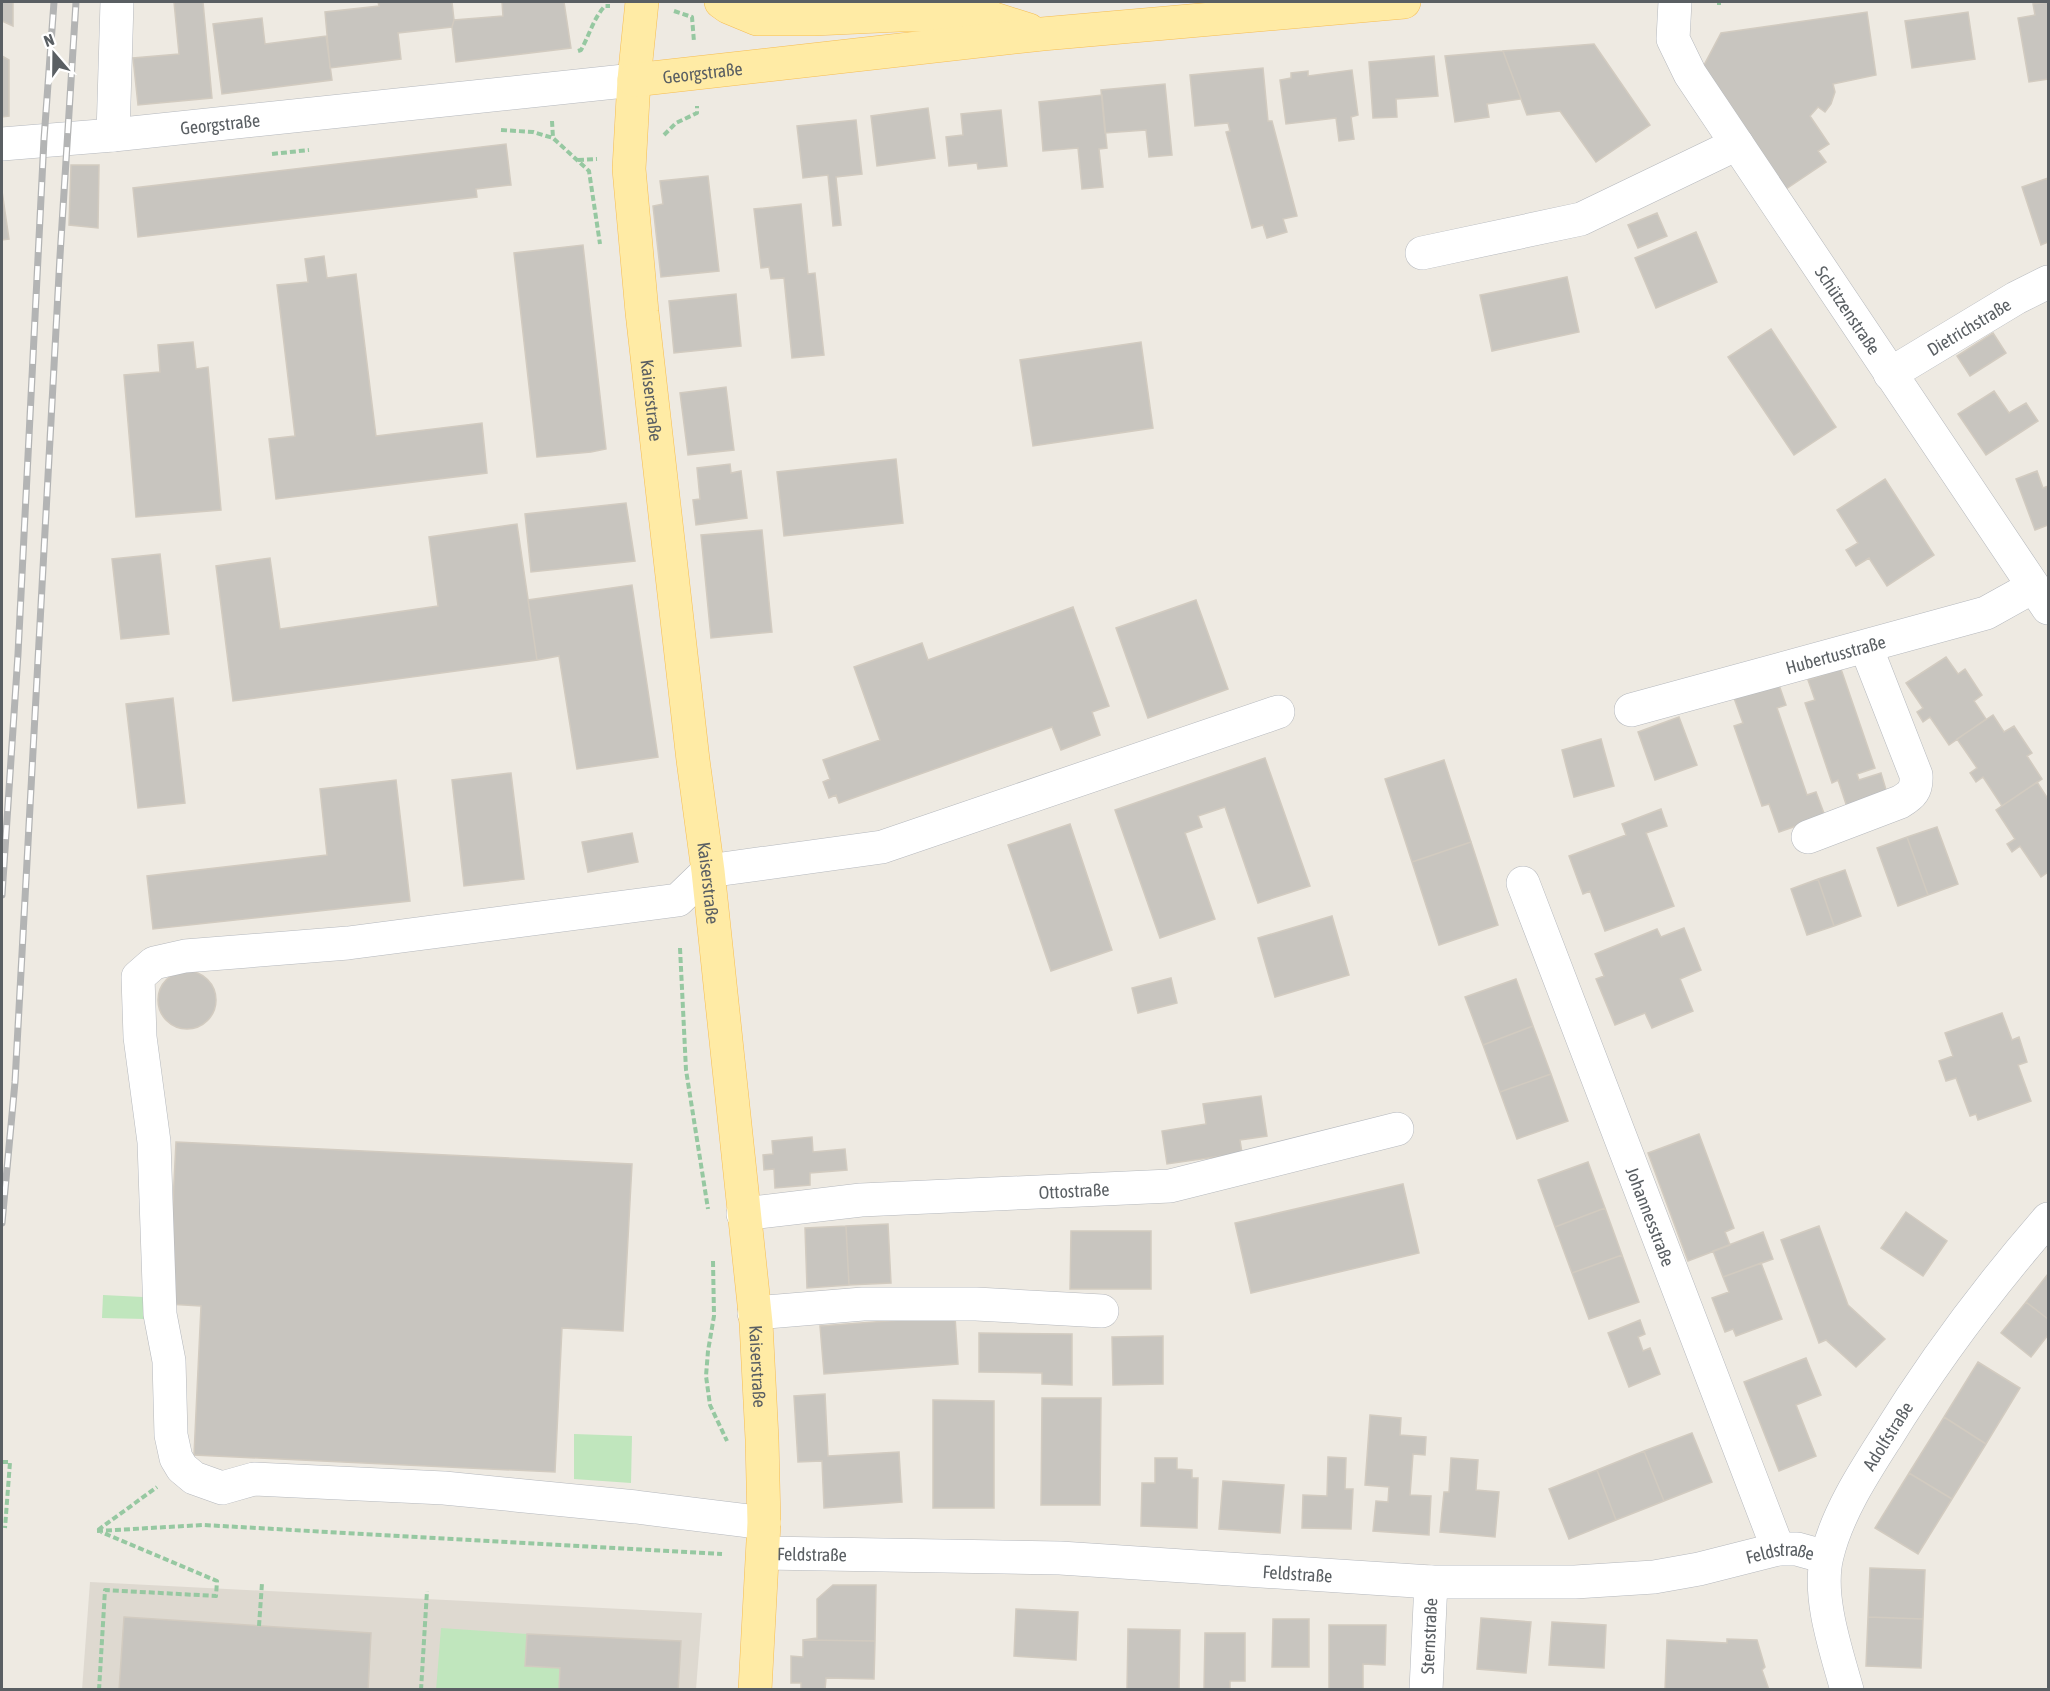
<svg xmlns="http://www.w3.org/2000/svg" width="2050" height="1691" viewBox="0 0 2050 1691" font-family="'Asap Condensed',sans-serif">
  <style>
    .education { fill: #ded9d0 }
    .green { fill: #c0e6bd }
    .building { fill: #c8c5bf; stroke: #d2cbc0; stroke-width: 1.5 }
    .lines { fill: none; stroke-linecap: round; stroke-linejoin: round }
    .minor-casing { stroke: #b5b8bd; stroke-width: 34 }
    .major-casing { stroke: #f6bd52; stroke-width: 34 }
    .path { stroke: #96c8a1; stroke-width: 4; stroke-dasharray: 6 3; stroke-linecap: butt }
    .minor { stroke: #fff; stroke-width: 33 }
    .major { stroke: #ffeba5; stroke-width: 33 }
    .rail-casing { stroke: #b3b4b4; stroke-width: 7 }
    .rail { stroke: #fff; stroke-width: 4.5; stroke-dasharray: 14; stroke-linecap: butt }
    .labels { text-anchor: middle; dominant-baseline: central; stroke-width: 4.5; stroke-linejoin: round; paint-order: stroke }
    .street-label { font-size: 18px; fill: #5a5f63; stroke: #fff }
  </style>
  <rect width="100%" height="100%" fill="#eeeae2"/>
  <!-- education -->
  <path class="education" d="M 90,1582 L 702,1613 L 696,1689 L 82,1690 Z"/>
  <!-- green -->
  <path class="green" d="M 103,1295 L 143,1297 L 145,1319 L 102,1318 Z
    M 574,1434 L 632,1436 L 631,1483 L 574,1479 Z
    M 441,1628 L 527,1634 L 525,1666 L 560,1668 L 559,1689 L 436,1690 Z"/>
  <!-- building -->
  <path class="building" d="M 2,2 L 13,2 L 13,26 L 2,21 Z
    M 174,2 L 203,2 L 212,98 L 138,105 L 133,58 L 179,54 Z
    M 378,2 L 452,2 L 454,20 L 452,27 L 398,33 L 401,59 L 330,68 L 325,12 L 379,6 Z
    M 502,2 L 564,2 L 571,48 L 456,62 L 452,27 L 454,20 L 503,16 Z
    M 2048,2 L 2048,79 L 2029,82 L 2018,18 L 2035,15 L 2033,4 Z
    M 1867,12 L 1876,75 L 1833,84 L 1835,92 L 1831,104 L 1825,112 L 1818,107 L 1810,116 L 1829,144 L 1818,151 L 1826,162 L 1786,189 L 1703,67 L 1721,33 Z
    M 1968,12 L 1975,59 L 1912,68 L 1905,21 Z
    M 262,18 L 265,44 L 326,36 L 332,80 L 222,94 L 213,24 Z
    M 1594,44 L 1650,125 L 1596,162 L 1560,111 L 1527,115 L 1503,51 Z
    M 1503,51 L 1521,99 L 1487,104 L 1489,117 L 1455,122 L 1445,56 Z
    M 2,56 L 9,60 L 9,116 L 2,117 Z
    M 1434,56 L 1438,96 L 1396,99 L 1397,117 L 1373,118 L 1369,62 Z
    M 1263,68 L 1268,121 L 1272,121 L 1297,216 L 1283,219 L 1287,232 L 1267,238 L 1263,225 L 1252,228 L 1226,132 L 1230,131 L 1228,123 L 1195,126 L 1190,75 Z
    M 1352,70 L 1358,115 L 1351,117 L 1354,139 L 1339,141 L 1336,118 L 1286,124 L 1280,80 L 1291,78 L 1291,73 L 1308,71 L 1308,76 Z
    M 1165,84 L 1172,155 L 1149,157 L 1146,130 L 1105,133 L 1101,90 Z
    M 1102,95 L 1107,148 L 1099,149 L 1103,187 L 1082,189 L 1078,148 L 1043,151 L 1039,102 Z
    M 928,108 L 935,158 L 877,166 L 871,116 Z
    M 1001,110 L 1007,166 L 978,169 L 977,163 L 949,166 L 946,137 L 963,135 L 961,114 Z
    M 856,120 L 862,174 L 836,177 L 841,225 L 833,226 L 828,175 L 803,178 L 797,126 Z
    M 506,144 L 511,185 L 476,189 L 477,197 L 138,237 L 133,188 Z
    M 71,165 L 99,165 L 98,228 L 69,225 Z
    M 708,176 L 719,271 L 661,277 L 653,206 L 663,204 L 660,181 Z
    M 2048,178 L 2048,242 L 2041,245 L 2022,187 Z
    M 2,191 L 9,239 L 2,240 Z
    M 801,204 L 808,274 L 815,273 L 824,355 L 792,358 L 784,278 L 771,279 L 769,267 L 761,268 L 754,209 Z
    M 1657,213 L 1667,236 L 1638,248 L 1628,225 Z
    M 1696,232 L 1717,282 L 1656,308 L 1635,258 Z
    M 583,245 L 606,449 L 591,452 L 537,457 L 514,253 Z
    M 324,256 L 327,278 L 356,274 L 376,436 L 482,423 L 487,473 L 276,499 L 269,439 L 295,436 L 277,285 L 308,282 L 305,259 Z
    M 1567,277 L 1579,332 L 1492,351 L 1480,295 Z
    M 736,294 L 741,346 L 674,353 L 669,301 Z
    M 1771,329 L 1836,427 L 1794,455 L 1728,357 Z
    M 1993,333 L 2006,353 L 1970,376 L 1957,356 Z
    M 193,342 L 196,369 L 208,367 L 221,510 L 136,517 L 124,375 L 160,372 L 158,345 Z
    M 1141,342 L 1153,428 L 1033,446 L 1020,360 Z
    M 726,387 L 734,450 L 688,455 L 680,393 Z
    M 1994,391 L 2009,413 L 2026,403 L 2038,421 L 1986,455 L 1958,414 Z
    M 896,459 L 903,523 L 784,536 L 777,472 Z
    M 730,464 L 731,473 L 741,471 L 747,518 L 696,525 L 693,500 L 700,499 L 697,468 Z
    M 2037,471 L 2043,488 L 2048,486 L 2048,525 L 2035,530 L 2016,479 Z
    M 1885,479 L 1934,555 L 1887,586 L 1869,558 L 1856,566 L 1846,550 L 1858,543 L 1837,510 Z
    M 626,503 L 635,561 L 531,572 L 525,514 Z
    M 517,524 L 537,660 L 233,701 L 216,566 L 270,558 L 280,629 L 438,606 L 429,537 Z
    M 762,530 L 772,632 L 711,638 L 701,535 Z
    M 160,554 L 169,634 L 121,639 L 112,559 Z
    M 632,585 L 658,757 L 577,769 L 559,656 L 537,660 L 528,600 Z
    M 1196,600 L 1228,689 L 1148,718 L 1116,628 Z
    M 1073,607 L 1109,706 L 1092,712 L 1100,735 L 1061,750 L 1052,727 L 839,803 L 836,795 L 829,798 L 823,782 L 830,779 L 823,760 L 880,740 L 854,667 L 922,643 L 928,660 Z
    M 1946,657 L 1958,674 L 1965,669 L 1982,695 L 1974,701 L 1986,719 L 1949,745 L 1930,717 L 1923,722 L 1917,712 L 1923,708 L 1906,683 Z
    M 1841,669 L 1875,768 L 1857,774 L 1859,780 L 1881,773 L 1887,793 L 1847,807 L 1838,780 L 1832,783 L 1805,703 L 1815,700 L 1808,680 Z
    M 1778,682 L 1786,705 L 1777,708 L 1807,795 L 1816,792 L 1825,816 L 1779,832 L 1769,804 L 1762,806 L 1734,726 L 1743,723 L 1734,698 Z
    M 173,698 L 185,803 L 138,808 L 126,704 Z
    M 1993,715 L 2004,732 L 2014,726 L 2032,753 L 2027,756 L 2042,779 L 2002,806 L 1983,777 L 1976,782 L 1970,773 L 1977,768 L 1957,739 Z
    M 1679,717 L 1697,765 L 1655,780 L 1638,732 Z
    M 1601,739 L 1614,786 L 1574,797 L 1562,750 Z
    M 1265,758 L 1310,886 L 1258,903 L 1225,807 L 1198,816 L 1202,827 L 1185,833 L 1215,919 L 1160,938 L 1115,810 Z
    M 1444,760 L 1471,842 L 1412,862 L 1385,779 Z
    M 511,773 L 524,879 L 464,886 L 452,780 Z
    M 396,780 L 410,901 L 153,929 L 147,876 L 327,855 L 320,789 Z
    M 2037,782 L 2048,799 L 2048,872 L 2041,877 L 2020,846 L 2012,852 L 2007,844 L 2015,839 L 1996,810 Z
    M 1661,809 L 1667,826 L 1646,833 L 1674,906 L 1605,931 L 1590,891 L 1583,894 L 1569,856 L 1626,835 L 1622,824 Z
    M 1070,824 L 1112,950 L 1051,971 L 1008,845 Z
    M 1937,827 L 1958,884 L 1928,895 L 1907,837 Z
    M 632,833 L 638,862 L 588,872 L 582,842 Z
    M 1907,837 L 1928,895 L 1898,906 L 1877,848 Z
    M 1471,842 L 1498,925 L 1439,945 L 1412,862 Z
    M 1845,870 L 1861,916 L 1834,926 L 1818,879 Z
    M 1818,879 L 1834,926 L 1807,935 L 1791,889 Z
    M 1332,916 L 1349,975 L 1275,997 L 1258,938 Z
    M 1684,928 L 1701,970 L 1680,979 L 1693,1011 L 1652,1028 L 1645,1013 L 1615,1025 L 1596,979 L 1604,976 L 1595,954 L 1657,929 L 1661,937 Z
    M158 1000a29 29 0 1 1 58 0a29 29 0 1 1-58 0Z
    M 1171,978 L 1177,1003 L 1138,1013 L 1132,988 Z
    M 1516,979 L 1533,1026 L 1483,1045 L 1465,997 Z
    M 2002,1013 L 2012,1040 L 2019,1037 L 2027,1062 L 2018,1065 L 2031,1101 L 1978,1120 L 1976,1114 L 1970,1116 L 1956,1078 L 1946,1081 L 1939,1061 L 1953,1056 L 1945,1033 Z
    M 1533,1026 L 1551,1074 L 1500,1092 L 1483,1045 Z
    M 1551,1074 L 1568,1121 L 1517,1139 L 1500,1092 Z
    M 1261,1096 L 1267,1136 L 1240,1140 L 1242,1153 L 1167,1164 L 1162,1131 L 1206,1124 L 1203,1104 Z
    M 1699,1134 L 1734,1228 L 1725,1232 L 1730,1245 L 1688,1261 L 1648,1153 Z
    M 812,1137 L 813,1152 L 845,1149 L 847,1170 L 810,1173 L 810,1185 L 775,1188 L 774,1169 L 764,1170 L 763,1155 L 773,1154 L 772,1141 Z
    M 176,1142 L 632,1164 L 623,1331 L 562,1328 L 555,1472 L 194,1455 L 201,1306 L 168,1304 Z
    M 1588,1162 L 1605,1208 L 1555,1227 L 1538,1180 Z
    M 1403,1184 L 1419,1253 L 1251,1293 L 1235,1223 Z
    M 1605,1208 L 1622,1255 L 1572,1273 L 1555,1227 Z
    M 1906,1212 L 1947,1241 L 1923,1276 L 1881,1248 Z
    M 888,1224 L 891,1283 L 849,1285 L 846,1226 Z
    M 846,1226 L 849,1285 L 807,1288 L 805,1228 Z
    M 1819,1226 L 1848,1305 L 1885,1339 L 1856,1367 L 1826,1340 L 1819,1343 L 1781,1240 Z
    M 1071,1231 L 1151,1231 L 1151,1289 L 1070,1289 Z
    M 1763,1232 L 1773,1259 L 1723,1277 L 1713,1251 Z
    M 1622,1255 L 1639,1302 L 1589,1319 L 1572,1273 Z
    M 1761,1263 L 1782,1319 L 1736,1336 L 1733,1329 L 1725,1332 L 1712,1298 L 1729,1292 L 1723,1277 Z
    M 2048,1274 L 2048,1319 L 2026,1302 Z
    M 2026,1302 L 2048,1319 L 2048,1335 L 2031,1357 L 2001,1333 Z
    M 955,1316 L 958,1364 L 824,1374 L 820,1326 Z
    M 1640,1320 L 1645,1334 L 1638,1337 L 1643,1351 L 1650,1348 L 1660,1374 L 1629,1387 L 1608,1333 Z
    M 979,1333 L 1072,1334 L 1072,1385 L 1042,1384 L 1042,1373 L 979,1372 Z
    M 1163,1336 L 1163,1384 L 1113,1385 L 1112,1337 Z
    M 1806,1358 L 1821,1395 L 1796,1405 L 1816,1456 L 1779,1471 L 1744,1382 Z
    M 1978,1362 L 2020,1388 L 1986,1444 L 1944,1417 Z
    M 825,1394 L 828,1456 L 899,1452 L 902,1502 L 824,1508 L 822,1461 L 798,1462 L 794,1396 Z
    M 1042,1398 L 1101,1398 L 1100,1505 L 1041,1505 Z
    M 933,1400 L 994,1401 L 994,1508 L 933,1508 Z
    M 1370,1415 L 1401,1418 L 1400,1435 L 1426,1437 L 1425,1455 L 1413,1454 L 1410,1495 L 1431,1496 L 1429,1535 L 1373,1531 L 1376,1501 L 1388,1502 L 1389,1487 L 1365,1485 Z
    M 1944,1417 L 1986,1444 L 1952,1499 L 1909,1473 Z
    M 1692,1433 L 1712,1482 L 1664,1501 L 1644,1451 Z
    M 1644,1451 L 1664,1501 L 1616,1520 L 1597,1470 Z
    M 1328,1457 L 1346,1458 L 1345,1489 L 1353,1489 L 1351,1529 L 1302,1528 L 1303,1495 L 1327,1496 Z
    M 1155,1458 L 1177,1458 L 1177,1469 L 1192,1470 L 1192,1478 L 1198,1478 L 1197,1528 L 1141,1526 L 1142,1483 L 1155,1483 Z
    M 1451,1458 L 1478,1460 L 1476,1490 L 1499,1492 L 1495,1537 L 1440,1532 L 1444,1492 L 1449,1492 Z
    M 1597,1470 L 1616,1520 L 1569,1539 L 1549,1489 Z
    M 1909,1473 L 1952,1499 L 1918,1554 L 1875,1528 Z
    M 1223,1481 L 1284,1485 L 1280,1533 L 1219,1529 Z
    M 1870,1568 L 1925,1570 L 1923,1619 L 1868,1617 Z
    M 833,1585 L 876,1585 L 875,1641 L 803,1640 L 817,1638 L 817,1599 Z
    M 1016,1609 L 1078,1612 L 1076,1660 L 1014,1656 Z
    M 124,1617 L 371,1633 L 368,1690 L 119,1690 Z
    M 1868,1617 L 1923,1619 L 1921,1668 L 1866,1666 Z
    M 1481,1618 L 1531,1622 L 1526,1673 L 1477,1669 Z
    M 1273,1619 L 1309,1619 L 1309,1667 L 1272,1667 Z
    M 1552,1622 L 1606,1625 L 1604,1668 L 1549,1665 Z
    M 1329,1625 L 1386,1625 L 1385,1665 L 1363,1664 L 1363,1690 L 1329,1690 Z
    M 1128,1629 L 1180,1630 L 1179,1690 L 1127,1690 Z
    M 1205,1633 L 1245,1633 L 1245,1681 L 1230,1681 L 1230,1690 L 1204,1690 Z
    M 527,1634 L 681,1641 L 678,1690 L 559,1690 L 560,1668 L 525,1666 Z
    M 1727,1639 L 1757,1640 L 1765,1667 L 1762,1670 L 1769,1690 L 1665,1690 L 1667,1640 L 1727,1643 Z
    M 803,1640 L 875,1641 L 874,1679 L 826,1678 L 825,1690 L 801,1690 L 801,1683 L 791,1683 L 791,1656 L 803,1657 Z"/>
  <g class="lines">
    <!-- minor casing -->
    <g class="minor-casing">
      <g id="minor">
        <path id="s1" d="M 1675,2 L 1673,39 L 1690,74 L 2048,608"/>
        <path d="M 113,135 L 117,2"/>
        <path id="s2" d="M 2,144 L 113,135 L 634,80"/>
        <path d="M 1422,253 L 1581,219 L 1737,144"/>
        <path id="s3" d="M 1890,374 L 2016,298 L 2048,282"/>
        <path id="s4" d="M 1631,710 L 1986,613 L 2033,587"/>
        <path d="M 1808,837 L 1900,802 C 1912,795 1917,790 1916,775 L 1866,647"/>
        <path id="s5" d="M 1523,883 L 1778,1549"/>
        <path id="s6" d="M 743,1214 L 861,1200 L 1170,1186 L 1397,1129"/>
        <path d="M 754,1313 L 863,1304 L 976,1304 L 1102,1311"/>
        <path d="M 764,1523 L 636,1507 L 444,1488 L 254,1479 L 222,1488 L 194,1478 L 182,1468 L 176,1458 L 171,1435 L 169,1361 L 160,1314 L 154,1142 L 140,1037 L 138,977 L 154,963 L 185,956 L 348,943 L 678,900 L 708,871 L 882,847 L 1278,712"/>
        <path id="s7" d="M 764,1553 L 1060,1558 L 1431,1582 L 1575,1582 L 1654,1577 L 1699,1569 L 1778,1549 L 1797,1549 L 1826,1557"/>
        <path id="s8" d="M 1426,1690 L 1431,1582"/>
        <path id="s9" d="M 1847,1690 C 1836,1650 1817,1596 1827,1556 C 1837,1514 1863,1474 1886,1438 C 1934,1360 1988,1288 2048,1219"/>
      </g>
    </g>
    <!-- major casing -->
    <g class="major-casing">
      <g id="major">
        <path id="s10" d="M 642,2 L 634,80 L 629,169 L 642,312 L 693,760 L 708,871 L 756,1323 L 762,1439 L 764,1523 L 755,1690"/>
        <path d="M 721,2 L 728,7 L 757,19 L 814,19 L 900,15 L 982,15 L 1029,30"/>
        <path id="s11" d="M 634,80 L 1042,34 L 1404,2"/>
      </g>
    </g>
    <!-- path -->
    <path class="path" d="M 1719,2 L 1719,5
      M 674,11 L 692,17 L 694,42
      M 578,51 L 581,50 C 589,36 594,17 605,6 L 610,6
      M 552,121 L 553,138
      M 501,130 L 533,132 L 553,138 L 589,171 L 600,244
      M 664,135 L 676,123 L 697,113 L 697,106
      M 272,154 L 309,150
      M 578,160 L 597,159
      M 680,948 L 686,1070 L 708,1209
      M 713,1261 L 714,1316 L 708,1351 L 706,1376 L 710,1405 L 727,1441
      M 2,1462 L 10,1462 L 5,1528
      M 98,1530 L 157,1487
      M 97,1531 L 203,1525 L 722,1554
      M 259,1626 L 262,1583
      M 99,1690 L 105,1590 L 216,1596 L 217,1581 L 101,1532
      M 421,1690 L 427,1591"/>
    <!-- minor -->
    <use href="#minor" class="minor"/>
    <!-- major -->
    <use href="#major" class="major"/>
    <!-- rail casing -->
    <g class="rail-casing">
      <path id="rail" d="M 2,895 L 18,654 L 44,139 L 54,2
        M 2,1223 L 15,1082 L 60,256 L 76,2"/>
    </g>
    <!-- rail -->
    <use href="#rail" class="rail"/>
  </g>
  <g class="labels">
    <!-- street labels -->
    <g class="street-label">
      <text stroke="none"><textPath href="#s11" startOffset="69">Georgstraße</textPath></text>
      <text stroke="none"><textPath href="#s2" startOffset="219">Georgstraße</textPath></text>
      <text stroke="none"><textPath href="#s1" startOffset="360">Schützenstraße</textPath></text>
      <text stroke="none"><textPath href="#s3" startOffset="92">Dietrichstraße</textPath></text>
      <text stroke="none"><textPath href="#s10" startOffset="400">Kaiserstraße</textPath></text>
      <text stroke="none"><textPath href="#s4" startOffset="212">Hubertusstraße</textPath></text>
      <text stroke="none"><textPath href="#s10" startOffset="886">Kaiserstraße</textPath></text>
      <text stroke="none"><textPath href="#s6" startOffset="332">Ottostraße</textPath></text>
      <text stroke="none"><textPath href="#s5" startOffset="357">Johannesstraße</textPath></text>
      <text stroke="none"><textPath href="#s10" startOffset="1372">Kaiserstraße</textPath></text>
      <text stroke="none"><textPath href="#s9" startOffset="272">Adolfstraße</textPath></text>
      <text stroke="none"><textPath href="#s7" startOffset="48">Feldstraße</textPath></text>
      <text stroke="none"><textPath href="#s7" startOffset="1020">Feldstraße</textPath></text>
      <text stroke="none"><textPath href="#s7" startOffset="534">Feldstraße</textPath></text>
      <text stroke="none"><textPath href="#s8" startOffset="54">Sternstraße</textPath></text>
    </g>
  </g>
  <!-- border -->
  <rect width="2050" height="1691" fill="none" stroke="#5a5f63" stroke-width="6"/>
  <!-- north arrow -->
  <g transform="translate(54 54) rotate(340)" stroke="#ffffff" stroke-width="4.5" paint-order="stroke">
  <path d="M0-4.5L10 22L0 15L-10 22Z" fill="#5a5f63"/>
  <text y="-9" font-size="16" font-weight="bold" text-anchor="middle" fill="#5a5f63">N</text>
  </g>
</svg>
